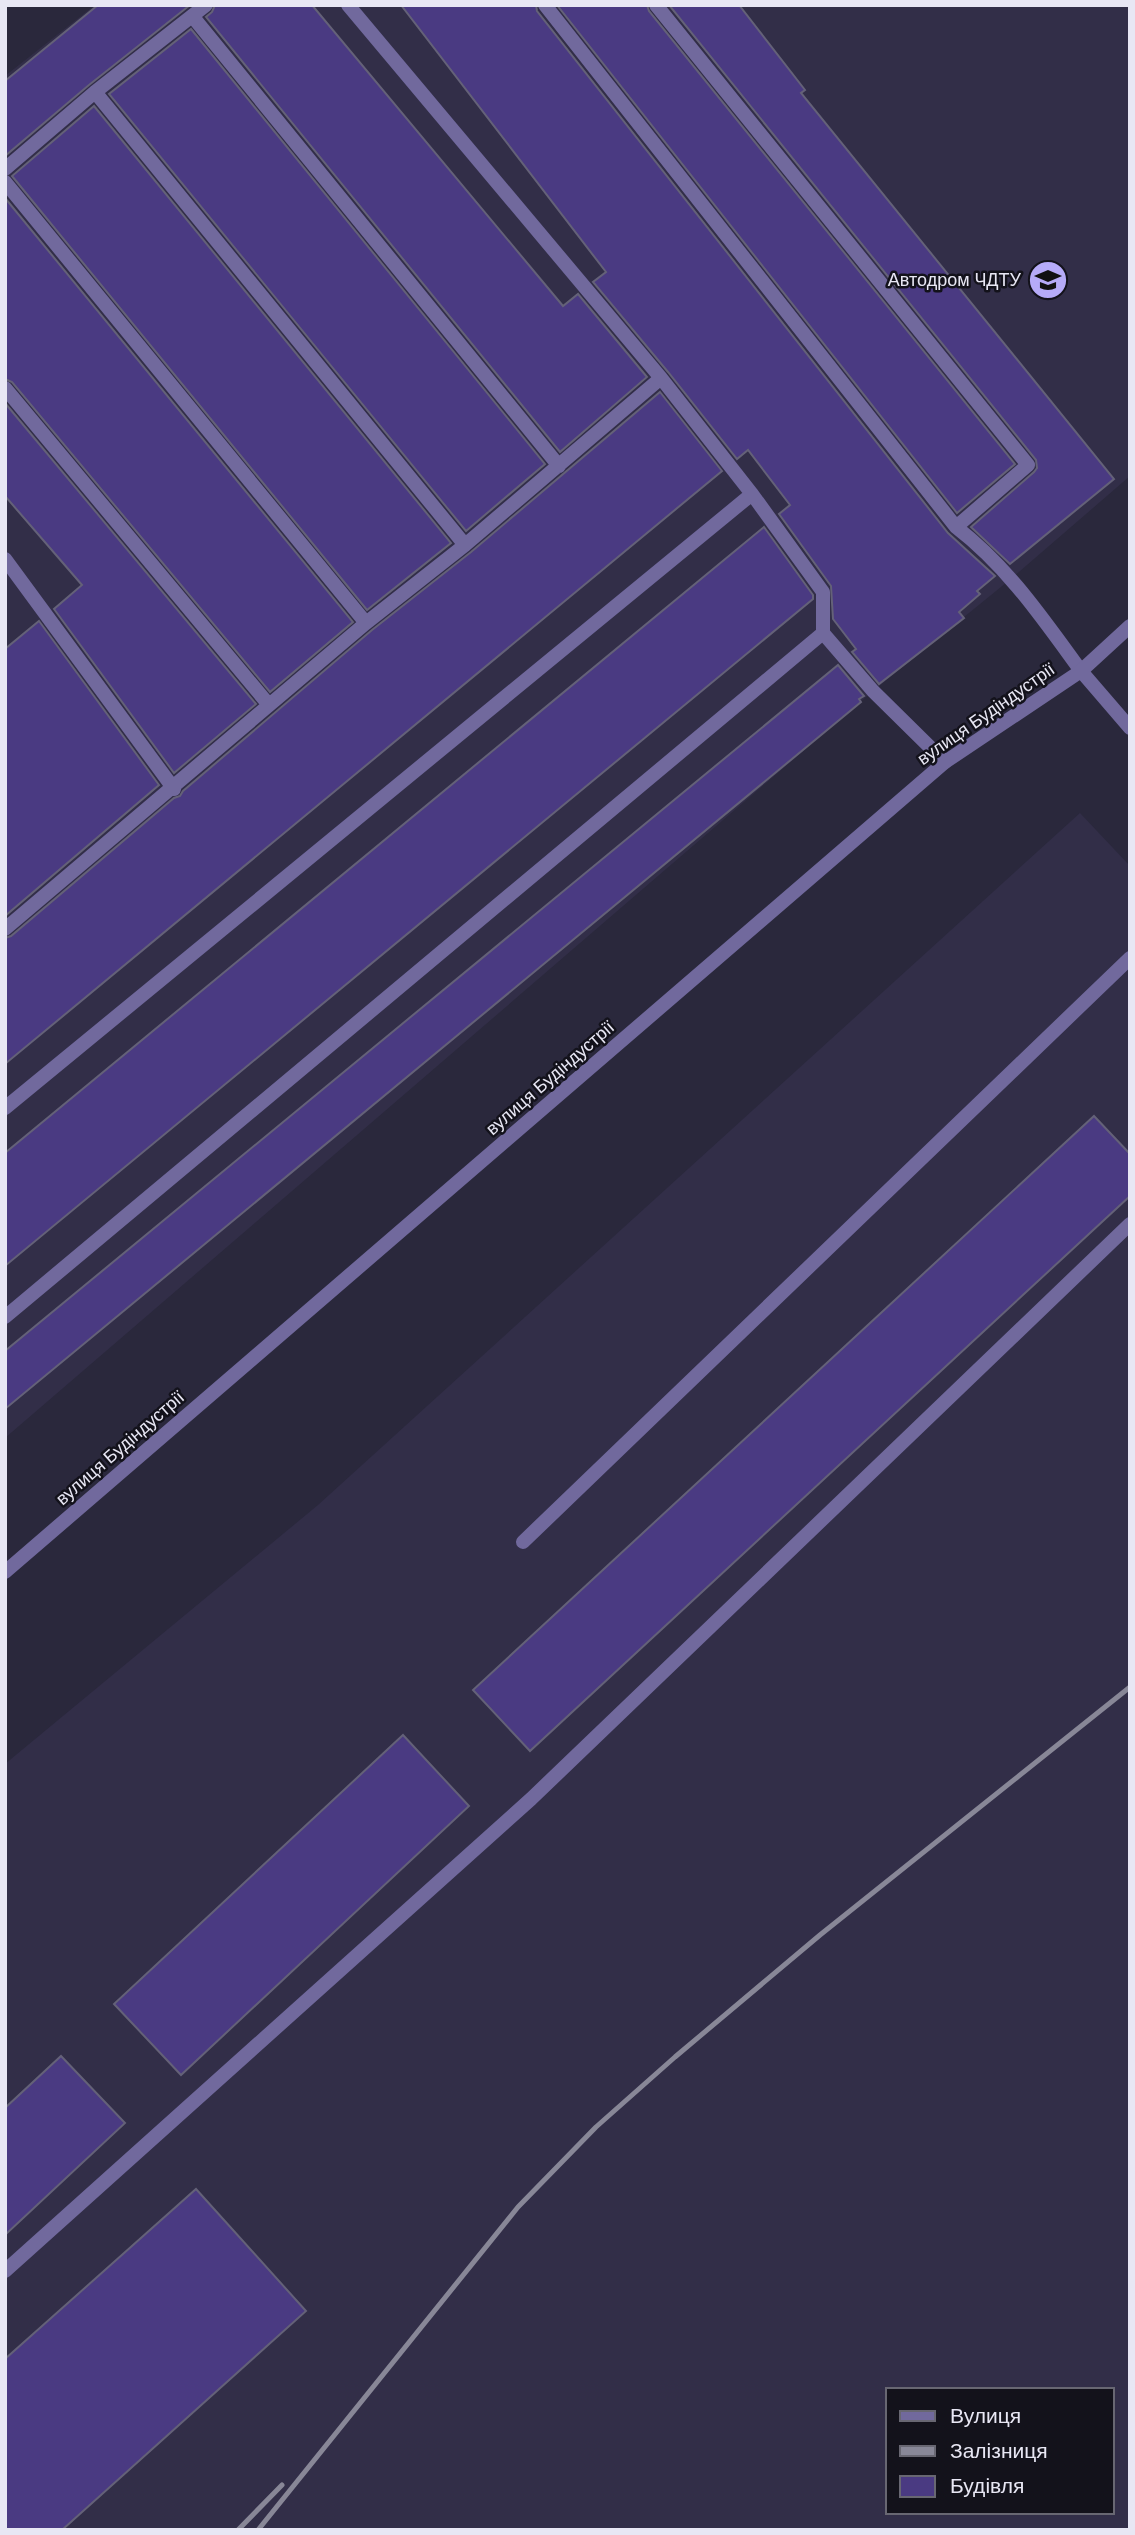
<svg xmlns="http://www.w3.org/2000/svg" width="1135" height="2535" viewBox="0 0 1135 2535" font-family="'DM Sans',sans-serif">
  <style>
    .built { fill: #322e48; fill-rule: evenodd }
    .building { fill: #4a3a82; stroke: #646178; stroke-width: 2 }
    .lines { fill: none; stroke-linecap: round; stroke-linejoin: round }
    .lane { stroke: #71699d; stroke-width: 14 }
    .street { stroke: #71699d; stroke-width: 14 }
    .rail { stroke: #888797; stroke-width: 5 }
    .labels { text-anchor: middle; dominant-baseline: central; stroke-width: 5; stroke-linejoin: round; paint-order: stroke }
    .poi-label { font-size: 18px; fill: #e8e7f4; stroke: #13121b; text-anchor: end }
    .street-label { font-size: 18px; fill: #e8e7f4; stroke: #13121b }
  </style>
  <rect width="100%" height="100%" fill="#2a283c"/>
  <!-- built -->
  <path class="built" d="M 95,5 L 1130,5 L 1130,476 L 1012,578 L 873,691 L 5,1438 L 5,76 Z
    M 1080,813 L 1130,866 L 1130,2530 L 5,2530 L 5,1764 L 318,1505 ZM 888,2390 L 1112,2390 L 1112,2512 L 888,2512 Z"/>
  <!-- building -->
  <path class="building" d="M 98,5 L 190,5 L 89,85 L 5,156 L 5,81 Z
    M 215,5 L 312,5 L 563,306 L 578,294 L 647,377 L 560,452 L 206,17 L 212,12 Z
    M 401,5 L 536,5 L 537,11 L 948,533 L 995,576 L 977,591 L 980,594 L 959,612 L 964,618 L 879,684 L 852,652 L 856,649 L 833,619 L 831,586 L 779,514 L 790,505 L 748,450 L 737,459 L 668,372 L 593,282 L 606,272 Z
    M 557,5 L 647,5 L 649,11 L 1015,464 L 957,513 Z
    M 669,5 L 739,5 L 805,90 L 801,93 L 1114,479 L 1010,564 L 971,527 L 1034,472 L 1037,468 L 1036,460 Z
    M 191,29 L 545,464 L 466,531 L 109,94 Z
    M 94,106 L 451,543 L 367,610 L 12,176 Z
    M 5,198 L 353,622 L 270,692 L 12,382 L 5,379 Z
    M 660,392 L 722,471 L 5,1064 L 5,938 L 11,936 L 174,798 L 180,796 L 183,791 L 372,630 L 471,552 Z
    M 5,403 L 256,704 L 174,773 L 54,609 L 82,585 L 5,496 Z
    M 764,527 L 813,595 L 813,599 L 5,1266 L 5,1153 Z
    M 39,621 L 159,785 L 5,916 L 5,649 Z
    M 838,665 L 864,696 L 859,699 L 861,702 L 5,1409 L 5,1351 Z
    M 1094,1116 L 1130,1154 L 1130,1196 L 530,1751 L 473,1690 Z
    M 403,1735 L 469,1806 L 181,2075 L 114,2004 Z
    M 61,2056 L 125,2123 L 5,2235 L 5,2108 Z
    M 196,2189 L 306,2311 L 62,2530 L 5,2530 L 5,2359 Z"/>
  <g class="lines">
    <!-- lane -->
    <path class="lane" d="M 545,5 L 956,527 C 1008,567 1043,619 1081,671
      M 656,5 L 1028,465 L 956,527
      M 193,17 L 559,466
      M 95,92 L 465,545
      M 5,169 L 95,92 L 206,5
      M 5,182 L 366,623
      M 5,388 L 269,705
      M 5,559 L 174,789
      M 823,633 L 873,691 L 945,762
      M 5,929 L 366,623 L 465,545 L 661,378
      M 5,1108 L 752,494
      M 5,1317 L 823,633 L 823,592 L 752,494 L 661,378 L 348,5
      M 523,1542 L 1130,958
      M 5,2271 L 531,1799 L 1130,1224"/>
    <!-- street -->
    <path class="street" d="M 1081,671 L 1130,728
      M 5,1572 L 945,762 L 1081,671 L 1130,626"/>
    <!-- rail -->
    <path class="rail" d="M 238,2530 L 282,2485
      M 258,2530 L 518,2207 L 596,2127 L 675,2057 L 820,1935 L 1130,1687"/>
  </g>
  <!-- icons -->
  <defs>
    <g id="university-disc" transform="scale(2.0125)"><circle r="9.5" fill="#b6abf8" stroke="#13121b"/><path d="M0-5L7-2L0 1L-7-2ZM-4 1L0 2.5L4 1V4Q0 6-4 4Z" fill="#111"/></g>
  </defs>
  <g fill-rule="evenodd">
    <use href="#university-disc" x="1048" y="280"/>
  </g>
  <g class="labels">
    <!-- poi labels -->
    <g class="poi-label">
      <text x="1021" y="280">Автодром ЧДТУ</text>
    </g>
    <!-- street labels -->
    <g class="street-label">
      <text transform="translate(986 714) rotate(-35)">вулиця Будіндустрії</text>
      <text transform="translate(550 1078) rotate(-41)">вулиця Будіндустрії</text>
      <text transform="translate(120 1448) rotate(-41)">вулиця Будіндустрії</text>
    </g>
  </g>
  <!-- border -->
  <rect width="1135" height="2535" fill="none" stroke="#e8e7f4" stroke-width="14"/>
  <!-- legend -->
  <rect x="886" y="2388" width="228" height="126" fill="#13121b" stroke="#686772" stroke-width="2"/>
  <rect x="900" y="2411" width="35" height="10" fill="#71699d" stroke="#686772" stroke-width="2"/>
  <text x="950" y="2423" font-size="21" fill="#e8e7f4">Вулиця</text>
  <rect x="900" y="2446" width="35" height="10" fill="#888797" stroke="#686772" stroke-width="2"/>
  <text x="950" y="2458" font-size="21" fill="#e8e7f4">Залізниця</text>
  <rect x="900" y="2476" width="35" height="21" fill="#4a3a82" stroke="#686772" stroke-width="2"/>
  <text x="950" y="2493" font-size="21" fill="#e8e7f4">Будівля</text>
</svg>
